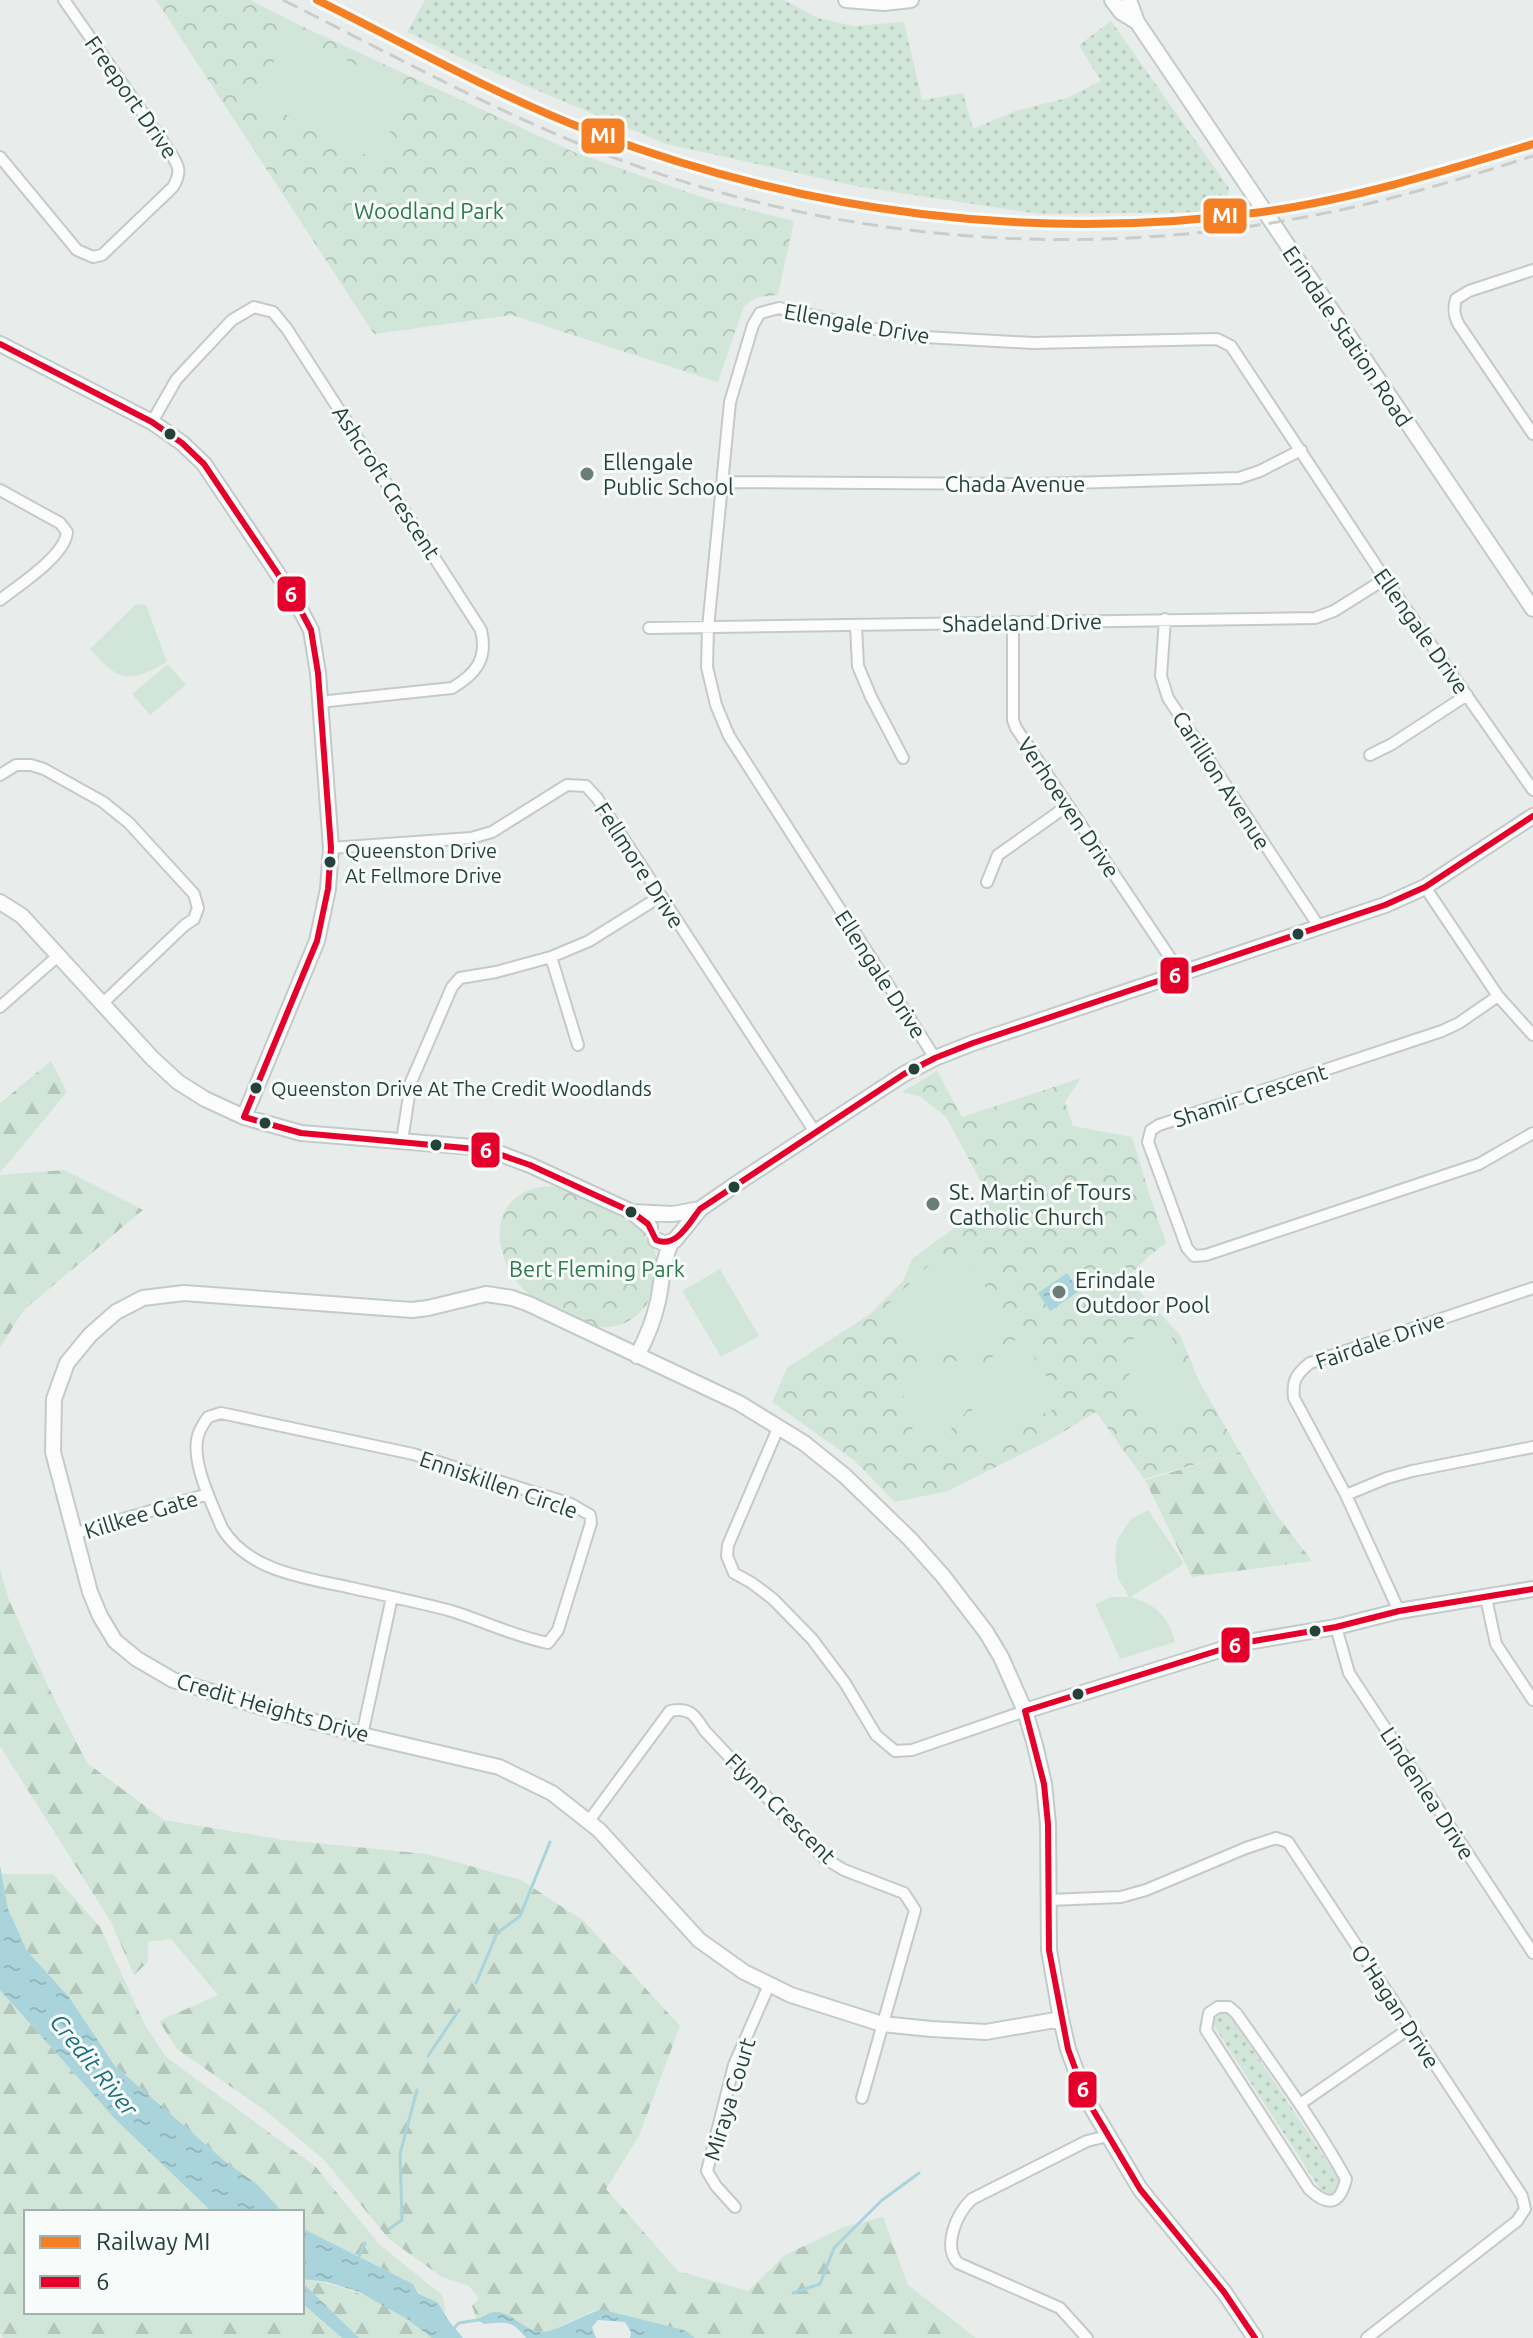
<svg xmlns="http://www.w3.org/2000/svg" width="1533" height="2338" viewBox="0 0 1533 2338" font-family="Ubuntu,sans-serif">
  <style>
    .grass { fill: url(#grass-dots) }
    .forest { fill: url(#forest-firs) }
    .park { fill: url(#park-crowns) }
    .pitch { fill: #d1e6d8 }
    .water { fill: url(#water-ripples) }
    .lines { fill: none; stroke-linecap: round; stroke-linejoin: round }
    .stream { stroke: #a9d4db; stroke-width: 3 }
    .street-casing { stroke: #c5cac8; stroke-width: 14 }
    .secondary-casing { stroke: #c3cbc8; stroke-width: 18 }
    .street { stroke: #fcfcfc; stroke-width: 10 }
    .secondary { stroke: #fcfcfc; stroke-width: 14 }
    .rail { stroke: #c9cdcc; stroke-width: 3; stroke-dasharray: 16 8; stroke-linecap: butt }
    .bus-1-casing { stroke: #f7fbf9; stroke-width: 12 }
    .bus-1 { stroke: #e4002b; stroke-width: 6 }
    .rail-1-casing { stroke: #f7fbf9; stroke-width: 14 }
    .rail-1 { stroke: #f57f25; stroke-width: 8 }
    .bus-dot { fill: #24423a; stroke: #f7fbf9; stroke-width: 3 }
    .poi-dot { fill: #697e78; stroke: #f7fbf9; stroke-width: 3 }
    .labels { text-anchor: middle; dominant-baseline: central; stroke-width: 6; stroke-linejoin: round; paint-order: stroke }
    .bus-label { font-size: 20px; fill: #24423a; stroke: #f7fbf9; text-anchor: start }
    .street-label { font-size: 22px; fill: #24423a; stroke: #f7fbf9 }
    .park-label { font-size: 22px; fill: #2d7a4b; stroke: #f7fbf9 }
    .poi-label { font-size: 22px; fill: #24423a; stroke: #f7fbf9; text-anchor: start }
    .water-label { font-size: 24px; font-style: italic; fill: #1c6f80; stroke: #f7fbf9 }
    .line-badge { stroke: #f7fbf9; stroke-width: 3 }
    .badge-label { font-size: 22px; text-anchor: middle; font-weight: bold; fill: #fff }
  </style>
  <defs>
    <pattern id="grass-dots" width="8" height="8" patternUnits="userSpaceOnUse" patternTransform="scale(2)"><rect width="8" height="8" fill="#d1e6d8"/><path d="M2 2h.1M6 6h.1" fill="none" stroke="#b3c6ba" stroke-width="1.8" stroke-linecap="round"/></pattern>
    <pattern id="forest-firs" width="22" height="20" patternUnits="userSpaceOnUse" patternTransform="scale(2)"><rect width="22" height="20" fill="#d1e6d8"/><path d="M5 1l3.5 6h-7zM16 11l3.5 6h-7z" fill="#b3c6ba"/></pattern>
    <pattern id="park-crowns" width="20" height="18" patternUnits="userSpaceOnUse" patternTransform="scale(2)"><rect width="20" height="18" fill="#d1e6d8"/><path d="M2 6a3 3 0 1 1 6 0M12 15a3 3 0 1 1 6 0" fill="none" stroke="#b3c6ba"/></pattern>
    <pattern id="water-ripples" width="26" height="14" patternUnits="userSpaceOnUse" patternTransform="scale(2)"><rect width="26" height="14" fill="#a9d4db"/><path d="M2 4q2-2 4 0t4 0M15 11q2-2 4 0t4 0" fill="none" stroke="#91b7bd"/></pattern>
  </defs>
  <rect width="100%" height="100%" fill="#e8edeb"/>
  <!-- grass -->
  <path class="grass" d="M 425,0 L 784,0 L 818,18 L 853,26 L 904,22 L 922,100 L 963,93 L 973,129 L 1015,111 L 1067,98 L 1101,81 L 1079,45 L 1111,21 L 1229,188 L 1226,212 L 1040,214 L 861,187 L 666,144 L 472,63 L 407,32 Z
    M 1224,2013 L 1230,2015 L 1340,2181 C 1340,2190 1338,2194 1329,2197 L 1322,2192 L 1214,2026 L 1213,2020 L 1219,2014 Z"/>
  <!-- forest -->
  <path class="forest" d="M 51,1061 L 67,1092 L 0,1173 L 0,1103 Z
    M 65,1170 L 143,1210 L 24,1310 L 0,1347 L 0,1175 Z
    M 1240,1452 L 1276,1514 L 1312,1561 L 1192,1577 L 1145,1480 Z
    M 0,1569 L 9,1600 L 49,1688 L 87,1763 L 164,1820 L 285,1840 L 427,1854 L 521,1880 L 584,1921 L 680,2026 L 639,2136 L 606,2189 L 678,2271 L 748,2291 L 785,2255 L 844,2227 L 883,2217 L 908,2285 L 976,2338 L 695,2338 L 684,2330 L 592,2311 L 555,2329 L 538,2332 L 486,2313 L 477,2320 L 472,2306 L 479,2298 L 469,2286 L 442,2277 L 389,2239 L 324,2160 L 270,2114 L 177,2049 L 159,2021 L 218,1995 L 171,1939 L 148,1942 L 148,1962 L 134,1975 L 111,1922 L 0,1746 Z
    M 2,1874 L 53,1874 L 100,1927 L 145,2025 L 166,2057 L 315,2166 L 379,2244 L 442,2295 L 446,2311 L 444,2312 C 435,2297 421,2299 413,2284 L 302,2228 L 302,2212 L 282,2212 L 258,2185 L 226,2162 L 115,2066 L 69,1997 L 27,1951 L 8,1909 Z
    M 0,1990 L 115,2119 L 212,2212 L 26,2212 L 26,2312 L 302,2312 L 302,2303 L 342,2338 L 3,2338 L 0,2333 Z
    M 302,2279 C 347,2284 399,2307 432,2338 L 359,2338 L 302,2282 Z"/>
  <!-- park -->
  <path class="park" d="M 156,0 L 251,0 L 295,23 L 574,152 L 710,200 L 794,221 L 778,295 L 758,297 L 744,306 L 718,382 L 511,315 L 374,334 Z
    M 937,1071 L 962,1117 L 1081,1078 L 1065,1102 L 1073,1126 L 1132,1137 L 1149,1193 L 1166,1243 L 1149,1256 L 1127,1278 L 1180,1335 L 1199,1381 L 1240,1452 L 1144,1479 L 1096,1412 L 1048,1441 L 948,1491 L 895,1502 L 855,1461 L 772,1402 L 787,1368 L 870,1314 L 903,1281 L 912,1259 L 981,1208 L 980,1180 L 946,1117 L 921,1097 L 902,1092 Z
    M 540,1187 C 546,1186 552,1186 558,1188 C 575,1194 633,1220 644,1233 C 672,1263 654,1317 616,1326 C 598,1330 584,1323 569,1316 C 554,1309 538,1304 526,1292 C 493,1261 484,1198 540,1187 Z"/>
  <!-- pitch -->
  <path class="pitch" d="M 289,31 L 410,92 L 376,160 L 255,99 Z
    M 136,604 L 146,605 L 167,662 C 128,684 120,682 90,649 Z
    M 168,664 L 186,685 L 150,715 L 132,694 Z
    M 951,1253 L 966,1255 L 980,1274 L 1003,1329 L 967,1354 L 930,1351 L 910,1340 L 887,1305 L 928,1266 Z
    M 720,1269 L 759,1336 L 721,1357 L 682,1291 Z
    M 1166,1325 L 1202,1407 L 1153,1428 L 1117,1346 Z
    M 1021,1337 L 1061,1399 L 1058,1407 L 982,1443 L 974,1423 L 971,1404 C 957,1428 942,1438 917,1446 L 899,1378 L 903,1371 L 974,1358 L 977,1378 C 988,1358 1000,1347 1021,1337 Z
    M 1148,1510 L 1183,1562 L 1181,1566 L 1130,1597 C 1155,1603 1169,1617 1175,1642 L 1120,1659 L 1095,1604 L 1111,1597 L 1129,1597 L 1118,1578 L 1115,1559 L 1117,1540 L 1131,1519 Z"/>
  <!-- water -->
  <path class="water" d="M 1067,1273 L 1079,1291 L 1050,1311 L 1038,1293 Z
    M 0,1865 L 8,1909 L 27,1951 L 69,1997 L 115,2066 L 226,2162 L 258,2185 L 282,2212 L 212,2212 L 115,2119 L 0,1990 Z
    M 302,2228 L 413,2284 L 418,2293 L 438,2303 L 449,2321 L 463,2338 L 432,2338 L 407,2319 L 359,2292 L 327,2282 L 302,2279 Z
    M 302,2282 L 359,2338 L 342,2338 L 303,2304 Z
    M 603,2310 L 684,2330 L 695,2338 L 630,2338 L 631,2332 L 625,2322 L 598,2320 L 592,2327 L 596,2338 L 526,2338 C 512,2320 507,2322 484,2324 L 477,2320 C 504,2300 512,2323 536,2331 C 554,2336 583,2312 603,2310 Z"/>
  <g class="lines">
    <!-- stream -->
    <path class="stream" d="M 476,1983 L 497,1933 L 520,1916 L 550,1842
      M 428,2056 L 459,2010
      M 389,2229 L 402,2220 L 400,2154 L 417,2090
      M 358,2258 L 365,2243
      M 793,2293 L 820,2284 L 834,2248 L 881,2201 L 919,2173
      M 453,2329 L 459,2323 L 478,2320"/>
    <!-- street casing -->
    <g class="street-casing">
      <path id="street" d="M 0,157 L 77,250 L 93,257 L 102,255 L 173,187 C 182,172 179,166 170,152 L 64,0
        M 1533,270 L 1469,291 L 1456,299 C 1453,309 1454,316 1459,325 L 1533,434
        M 152,422 L 176,380 L 186,369 L 232,320 L 254,307 L 273,312 L 287,329 L 481,630 C 488,659 476,674 452,688 L 319,702
        M 722,482 L 1036,484 L 1239,478 L 1260,471 L 1301,450
        M 0,490 L 60,523 L 67,532 C 65,556 19,585 0,600
        M 1165,619 L 1161,676 L 1168,698 L 1320,928
        M 1013,622 L 1013,720 L 1016,728 L 1181,974
        M 856,626 L 858,666 L 871,697 L 903,758
        M 649,628 L 1315,618 L 1334,611 L 1385,579
        M 1370,755 L 1392,744 L 1467,695
        M 0,775 L 16,765 L 31,765 L 44,769 L 103,802 L 129,823 L 194,894 L 198,908 L 194,919 L 185,925 L 103,1003
        M 331,848 L 471,838 L 492,832 L 567,785 L 586,786 L 597,798 L 815,1132
        M 987,882 L 998,855 L 1067,806
        M 1425,887 L 1498,996 L 1533,1035
        M 551,957 L 578,1045
        M 1498,996 L 1459,1023 L 1442,1031 L 1159,1125 L 1151,1130 L 1148,1142 L 1187,1248 L 1194,1256 L 1206,1255 L 1479,1164 L 1533,1133
        M 0,1007 L 59,955
        M 935,1058 L 729,736 L 716,705 L 707,667 L 708,628 L 730,402 L 753,325 L 760,313 L 779,308 L 907,336 L 1033,343 L 1217,339 L 1231,346 L 1385,579 L 1533,790
        M 402,1141 L 411,1082 L 452,987 L 460,978 L 496,972 L 551,957 L 589,941 L 661,896
        M 221,1413 L 413,1454 L 571,1504 L 590,1515 L 591,1523 L 558,1630 L 548,1643 C 513,1636 482,1620 448,1610 C 417,1602 384,1595 352,1588 C 306,1578 249,1572 222,1528 C 212,1504 193,1466 197,1440 C 198,1432 203,1424 208,1417 Z
        M 779,1426 L 728,1545 L 727,1556 L 734,1573 L 752,1583 L 773,1599 L 812,1639 L 845,1683 L 876,1735 L 895,1751 L 912,1750 L 1025,1711
        M 1346,1495 L 1387,1478 L 1412,1471 L 1533,1447
        M 73,1534 L 208,1494
        M 1486,1598 L 1496,1644 L 1533,1700
        M 1399,1611 L 1346,1495 L 1294,1398 C 1292,1381 1296,1374 1310,1363 L 1533,1288
        M 1336,1627 L 1349,1673 L 1533,1953
        M 362,1735 L 392,1597
        M 588,1822 L 670,1711 C 690,1707 695,1715 705,1731 L 824,1858 L 844,1870 L 904,1893 L 915,1910 L 862,2098
        M 1050,1900 L 1121,1897 L 1146,1890 L 1246,1848 L 1276,1838 L 1288,1842 L 1522,2196 L 1525,2209 L 1517,2221 L 1367,2338
        M 1218,2007 L 1229,2007 L 1236,2013 C 1274,2067 1314,2121 1346,2179 C 1340,2205 1328,2207 1309,2189 L 1206,2030 L 1209,2013 Z
        M 1300,2104 L 1410,2028
        M 735,2207 L 716,2186 L 707,2171 L 734,2065 L 769,1985
        M 1087,2338 L 1060,2308 L 958,2263 C 942,2246 957,2213 972,2199 L 1087,2141 L 1108,2136"/>
    </g>
    <!-- secondary casing -->
    <g class="secondary-casing">
      <path id="secondary" d="M 846,0 L 884,3 L 911,0
        M 1112,0 L 1121,12 L 1137,22
        M 1129,0 L 1137,22 L 1533,609
        M 0,344 L 152,422 L 182,443 L 204,464 L 294,598 L 311,630 L 318,673 L 331,848 L 328,889 L 317,941 L 244,1117
        M 0,902 L 22,916 L 152,1058 L 178,1082 L 205,1099 L 244,1117 L 301,1133 L 473,1147 L 501,1154 L 530,1165 L 632,1212 L 650,1227
        M 632,1212 L 673,1214 L 700,1209
        M 656,1240 L 666,1244 L 675,1240 L 700,1209 L 745,1178 L 904,1074 L 935,1058 L 973,1043 L 1385,905 L 1425,887 L 1533,816
        M 637,1356 C 646,1339 654,1320 658,1301 C 663,1278 661,1265 671,1243
        M 1025,1711 L 1242,1643 L 1336,1627 L 1399,1611 L 1533,1589
        M 1061,2019 L 986,2032 L 931,2029 L 882,2024 L 791,1995 L 744,1972 L 699,1940 L 599,1830 L 552,1793 L 499,1767 L 362,1735 L 265,1708 L 173,1680 L 137,1659 L 115,1641 L 100,1616 L 90,1592 L 53,1452 L 54,1399 L 67,1363 L 90,1335 L 116,1312 L 143,1298 L 184,1293 L 412,1310 L 428,1308 L 486,1294 L 512,1298 L 529,1304 L 739,1403 L 804,1443 L 845,1476 L 910,1539 L 943,1576 L 986,1632 L 1001,1657 L 1025,1711 L 1035,1745 L 1044,1784 L 1048,1824 L 1049,1950 L 1061,2019 L 1068,2049 L 1086,2098 L 1140,2189 L 1224,2292 L 1255,2338"/>
    </g>
    <!-- street -->
    <use href="#street" class="street"/>
    <!-- secondary -->
    <use href="#secondary" class="secondary"/>
    <!-- rail -->
    <path class="rail" d="M 283,0 C 401,59 519,125 645,169 C 856,242 1086,259 1305,217 C 1383,203 1458,180 1533,156"/>
    <!-- bus-1 casing -->
    <g class="bus-1-casing">
      <path id="bus-1" d="M 0,344 L 152,422 L 182,443 L 204,464 L 294,598 L 311,630 L 318,673 L 331,848 L 328,889 L 317,941 L 244,1117 L 301,1133 L 487,1150 L 530,1165 L 632,1212 L 648,1224 L 656,1240 C 676,1249 689,1223 700,1209 L 904,1074 L 935,1058 L 973,1043 L 1385,905 L 1425,887 L 1533,816
        M 1255,2338 L 1224,2292 L 1140,2189 L 1086,2098 L 1068,2049 L 1049,1950 L 1048,1824 L 1044,1784 L 1025,1711 L 1242,1643 L 1336,1627 L 1399,1611 L 1533,1589"/>
    </g>
    <!-- bus-1 -->
    <use href="#bus-1" class="bus-1"/>
    <!-- rail-1 casing -->
    <g class="rail-1-casing">
      <path id="rail-1" d="M 317,0 C 408,45 497,96 592,132 C 805,213 1035,243 1262,212 C 1354,199 1444,171 1533,144"/>
    </g>
    <!-- rail-1 -->
    <use href="#rail-1" class="rail-1"/>
  </g>
  <!-- markers -->
  <g class="bus-dot">
    <circle cx="170" cy="434" r="7"/>
    <circle cx="330" cy="862" r="7"/>
    <circle cx="1298" cy="934" r="7"/>
    <circle cx="914" cy="1069" r="7"/>
    <circle cx="256" cy="1088" r="7"/>
    <circle cx="265" cy="1123" r="7"/>
    <circle cx="436" cy="1145" r="7"/>
    <circle cx="734" cy="1187" r="7"/>
    <circle cx="631" cy="1212" r="7"/>
    <circle cx="1315" cy="1631" r="7"/>
    <circle cx="1078" cy="1694" r="7"/>
  </g>
  <g class="poi-dot">
    <circle cx="587" cy="474" r="8"/>
    <circle cx="933" cy="1204" r="8"/>
    <circle cx="1059" cy="1292" r="8"/>
  </g>
  <g class="labels">
    <!-- bus labels -->
    <g class="bus-label">
      <text x="345" y="850">Queenston Drive<tspan x="345" dy="25">At Fellmore Drive</tspan></text>
      <text x="271" y="1088">Queenston Drive At The Credit Woodlands</text>
    </g>
    <!-- street labels -->
    <g class="street-label">
      <text transform="translate(132 97) rotate(55)">Freeport Drive</text>
      <text transform="translate(857 323) rotate(10)">Ellengale Drive</text>
      <text transform="translate(1348 336) rotate(56)">Erindale Station Road</text>
      <text transform="translate(387 482) rotate(57)">Ashcroft Crescent</text>
      <text x="1015" y="483">Chada Avenue</text>
      <text transform="translate(1022 622) rotate(-1)">Shadeland Drive</text>
      <text transform="translate(1422 631) rotate(55)">Ellengale Drive</text>
      <text transform="translate(1222 780) rotate(57)">Carillion Avenue</text>
      <text transform="translate(1069 807) rotate(56)">Verhoeven Drive</text>
      <text transform="translate(640 865) rotate(57)">Fellmore Drive</text>
      <text transform="translate(881 974) rotate(57)">Ellengale Drive</text>
      <text transform="translate(1250 1095) rotate(-18)">Shamir Crescent</text>
      <text transform="translate(1380 1340) rotate(-19)">Fairdale Drive</text>
      <text transform="translate(499 1484) rotate(19)">Enniskillen Circle</text>
      <text transform="translate(141 1514) rotate(-17)">Killkee Gate</text>
      <text transform="translate(273 1707) rotate(16)">Credit Heights Drive</text>
      <text transform="translate(1428 1793) rotate(57)">Lindenlea Drive</text>
      <text transform="translate(781 1808) rotate(45)">Flynn Crescent</text>
      <text transform="translate(1396 2006) rotate(57)">O'Hagan Drive</text>
      <text transform="translate(729 2099) rotate(-73)">Miraya Court</text>
    </g>
    <!-- park labels -->
    <g class="park-label">
      <text x="429" y="210">Woodland Park</text>
      <text x="597" y="1268">Bert Fleming Park</text>
    </g>
    <!-- poi labels -->
    <g class="poi-label">
      <text x="603" y="461">Ellengale<tspan x="603" dy="25">Public School</tspan></text>
      <text x="949" y="1191">St. Martin of Tours<tspan x="949" dy="25">Catholic Church</tspan></text>
      <text x="1075" y="1279">Erindale<tspan x="1075" dy="25">Outdoor Pool</tspan></text>
    </g>
    <!-- water labels -->
    <g class="water-label">
      <text transform="translate(94 2065) rotate(51)">Credit River</text>
    </g>
  </g>
  <g class="line-badge">
    <rect x="580" y="117" width="46" height="38" rx="8" fill="#f57f25"/>
    <rect x="1202" y="197" width="46" height="38" rx="8" fill="#f57f25"/>
    <rect x="276" y="575" width="31" height="38" rx="8" fill="#e4002b"/>
    <rect x="1159" y="956" width="31" height="39" rx="8" fill="#e4002b"/>
    <rect x="470" y="1131" width="31" height="38" rx="8" fill="#e4002b"/>
    <rect x="1220" y="1626" width="31" height="38" rx="8" fill="#e4002b"/>
    <rect x="1067" y="2070" width="31" height="39" rx="8" fill="#e4002b"/>
  </g>
  <g class="badge-label">
    <text x="603" y="143">MI</text>
    <text x="1225" y="223">MI</text>
    <text x="291" y="602">6</text>
    <text x="1175" y="983">6</text>
    <text x="486" y="1158">6</text>
    <text x="1235" y="1653">6</text>
    <text x="1083" y="2097">6</text>
  </g>
  <!-- legend -->
  <rect x="24" y="2210" width="280" height="104" fill="#f7fbf9" stroke="#a3b1ad" stroke-width="2"/>
  <rect x="40" y="2236" width="40" height="12" fill="#f57f25" stroke="#a3b1ad" stroke-width="2"/>
  <text x="96" y="2250" font-size="24" fill="#24423a">Railway MI</text>
  <rect x="40" y="2276" width="40" height="12" fill="#e4002b" stroke="#a3b1ad" stroke-width="2"/>
  <text x="96" y="2290" font-size="24" fill="#24423a">6</text>
</svg>
